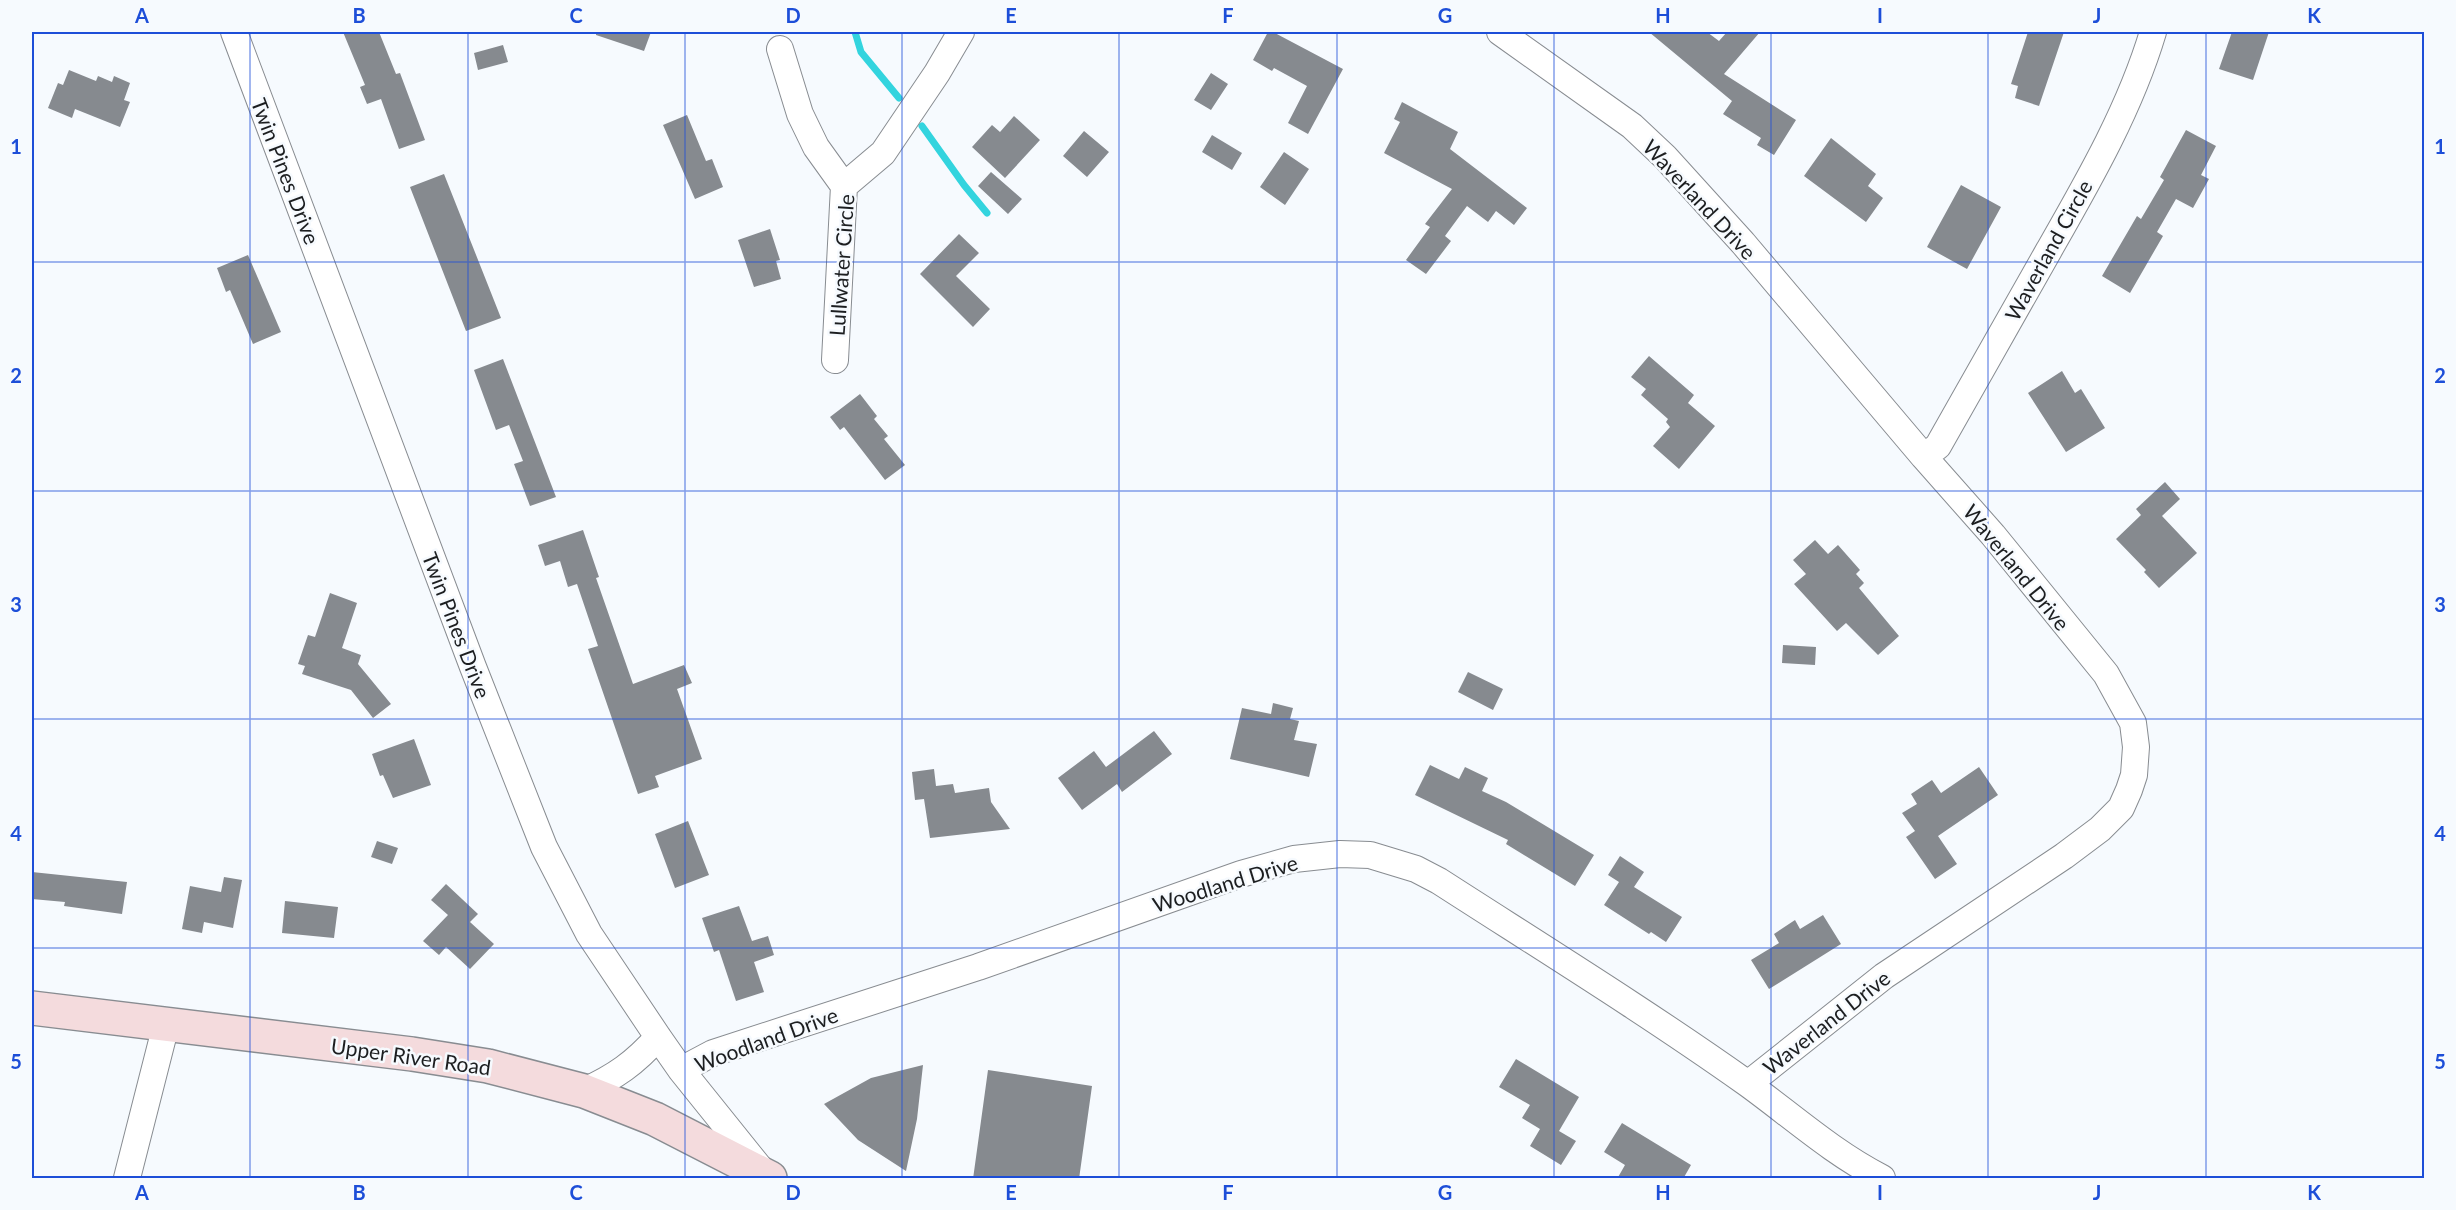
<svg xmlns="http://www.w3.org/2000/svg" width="2456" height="1210" viewBox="0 0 2456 1210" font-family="Lato,sans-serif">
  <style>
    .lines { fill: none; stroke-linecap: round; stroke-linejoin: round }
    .stream { stroke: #33d4de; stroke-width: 7 }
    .building { fill: #868a8f }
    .street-casing { stroke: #888c91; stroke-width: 28 }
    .secondary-casing { stroke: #888c91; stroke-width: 36 }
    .street { stroke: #fff; stroke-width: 26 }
    .secondary { stroke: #f4dbdd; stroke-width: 33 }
    .grid { fill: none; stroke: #1d4ed8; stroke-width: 1.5; stroke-opacity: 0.55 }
    .labels { text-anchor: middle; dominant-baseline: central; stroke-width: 5; stroke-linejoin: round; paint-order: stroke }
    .street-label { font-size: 21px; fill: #1c1e20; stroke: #f6fafe }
    .neatline { fill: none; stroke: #1d4ed8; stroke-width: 2 }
    .grid-label { font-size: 20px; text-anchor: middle; font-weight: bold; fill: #1d4ed8 }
  </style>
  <rect width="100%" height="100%" fill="#f6fafe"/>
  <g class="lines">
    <!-- stream -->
    <path class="stream" d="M 855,32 L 861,52 L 899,98
      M 922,126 L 964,185 L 987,213"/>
  </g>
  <!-- building -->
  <path class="building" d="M 343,32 L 379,32 L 396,74 L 400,73 L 425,140 L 399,149 L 381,99 L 367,104 L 360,87 L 365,85 Z
    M 596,32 L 651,32 L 644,51 L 596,35 Z
    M 1268,32 L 1273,32 L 1343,69 L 1308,134 L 1288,123 L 1307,86 L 1274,68 L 1272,71 L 1253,60 Z
    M 1649,32 L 1707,32 L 1719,41 L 1727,32 L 1760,32 L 1724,74 L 1796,120 L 1774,155 L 1757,145 L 1761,138 L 1723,114 L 1732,101 Z
    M 2028,32 L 2064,32 L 2039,106 L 2015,98 L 2018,86 L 2011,84 Z
    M 2232,32 L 2269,32 L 2253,80 L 2219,69 Z
    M 503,45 L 508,62 L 478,70 L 474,53 Z
    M 69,70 L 96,81 L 98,76 L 112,82 L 114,76 L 130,83 L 124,100 L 130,102 L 120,127 L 75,109 L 72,118 L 48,108 L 58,83 L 63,85 Z
    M 1211,73 L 1228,84 L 1211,110 L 1194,100 Z
    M 1402,102 L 1458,132 L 1450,149 L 1527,208 L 1514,225 L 1496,211 L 1488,222 L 1467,206 L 1445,236 L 1451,241 L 1426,274 L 1406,260 L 1430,227 L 1425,224 L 1452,189 L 1384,153 L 1400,122 L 1394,119 Z
    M 687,115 L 706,161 L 712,159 L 723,187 L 695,199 L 663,125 Z
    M 1014,116 L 1040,140 L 1005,178 L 972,147 L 992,125 L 1000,132 Z
    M 2186,130 L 2216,146 L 2201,175 L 2209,179 L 2193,208 L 2176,199 L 2157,232 L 2163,236 L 2130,293 L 2102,276 L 2137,216 L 2141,219 L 2164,180 L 2160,177 Z
    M 1084,131 L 1109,152 L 1087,177 L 1063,156 Z
    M 1212,135 L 1242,153 L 1232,170 L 1202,152 Z
    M 1831,138 L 1876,174 L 1868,186 L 1883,198 L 1866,222 L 1804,176 Z
    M 1284,152 L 1309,169 L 1285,205 L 1260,187 Z
    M 991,172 L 1022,199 L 1008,214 L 978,186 Z
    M 444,174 L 501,318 L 466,331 L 410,187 Z
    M 1961,185 L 2001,207 L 1967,269 L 1927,247 Z
    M 770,229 L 780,260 L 776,261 L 781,279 L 754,287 L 738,240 Z
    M 959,234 L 979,253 L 956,276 L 990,309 L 973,327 L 920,274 Z
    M 248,255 L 281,332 L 253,344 L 230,290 L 226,292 L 217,268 Z
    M 1649,356 L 1694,395 L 1688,403 L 1715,426 L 1679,469 L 1653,446 L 1670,427 L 1666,422 L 1668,419 L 1641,395 L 1646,389 L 1631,377 Z
    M 503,359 L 556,497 L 530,506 L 514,464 L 523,461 L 509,425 L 496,430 L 474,370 Z
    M 2062,371 L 2075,393 L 2081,389 L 2105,428 L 2066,452 L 2028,393 Z
    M 860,394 L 877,416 L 874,419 L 888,436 L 884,439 L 905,465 L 885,480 L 844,427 L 840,430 L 830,417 Z
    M 2165,482 L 2180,499 L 2162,516 L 2197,553 L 2159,588 L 2144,572 L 2146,570 L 2116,539 L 2141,515 L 2136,509 Z
    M 583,530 L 599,577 L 596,578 L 633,684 L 684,665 L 692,683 L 677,689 L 702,759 L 655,776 L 659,787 L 638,794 L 588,649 L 598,646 L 577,584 L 568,587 L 560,561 L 545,566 L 538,545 Z
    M 1815,540 L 1828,554 L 1838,545 L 1860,570 L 1856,574 L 1864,583 L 1859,588 L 1899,636 L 1878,655 L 1846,623 L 1837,631 L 1794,584 L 1806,574 L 1793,560 Z
    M 330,593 L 357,603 L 342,648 L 361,655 L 358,664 L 391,704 L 373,718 L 351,690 L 302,674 L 305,666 L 298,664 L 308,635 L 315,637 Z
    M 1783,645 L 1816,647 L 1815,665 L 1782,663 Z
    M 1468,672 L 1503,689 L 1493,710 L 1458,692 Z
    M 1273,703 L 1293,708 L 1290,719 L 1299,721 L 1294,740 L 1317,744 L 1309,777 L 1230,759 L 1242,708 L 1271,714 Z
    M 1154,731 L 1172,754 L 1122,792 L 1117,784 L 1082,810 L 1058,778 L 1094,751 L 1106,767 Z
    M 414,739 L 431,785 L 393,798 L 383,775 L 380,776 L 372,754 Z
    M 1430,765 L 1459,779 L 1465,767 L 1488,778 L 1482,791 L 1506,802 L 1594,855 L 1575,886 L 1506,844 L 1508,840 L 1415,795 Z
    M 1979,767 L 1998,795 L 1938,836 L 1957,864 L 1935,879 L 1906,837 L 1915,831 L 1902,813 L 1917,804 L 1911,794 L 1932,780 L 1941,793 Z
    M 934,769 L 936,786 L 953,784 L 955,793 L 989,788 L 991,802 L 1010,829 L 930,838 L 924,799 L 915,800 L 912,772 Z
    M 688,821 L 709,875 L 675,888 L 655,834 Z
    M 377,841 L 398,848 L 392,864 L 371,857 Z
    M 1620,856 L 1644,872 L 1634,887 L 1682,917 L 1666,942 L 1651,932 L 1649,934 L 1604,905 L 1619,882 L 1608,875 Z
    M 32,872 L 127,882 L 122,914 L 64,906 L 65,902 L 32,899 Z
    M 224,877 L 242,880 L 233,928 L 204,922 L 202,933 L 182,929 L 190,886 L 221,892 Z
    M 446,884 L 478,914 L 470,922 L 494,944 L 470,969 L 446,947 L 439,955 L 423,941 L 448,915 L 431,900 Z
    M 285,901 L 338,907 L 334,938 L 282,933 Z
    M 739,906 L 752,941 L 768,936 L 774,955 L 754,962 L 764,992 L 736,1001 L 719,950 L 714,952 L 702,918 Z
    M 1823,915 L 1841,944 L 1769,989 L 1751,960 L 1779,943 L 1774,934 L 1795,920 L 1800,929 Z
    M 1516,1059 L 1579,1097 L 1559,1131 L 1576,1141 L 1561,1165 L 1530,1146 L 1540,1129 L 1522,1118 L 1530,1105 L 1499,1087 Z
    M 923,1065 L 917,1119 L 906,1171 L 858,1140 L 824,1104 L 871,1078 Z
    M 988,1070 L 1092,1086 L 1079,1179 L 973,1179 Z
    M 1622,1123 L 1691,1165 L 1683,1179 L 1617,1179 L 1625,1165 L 1604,1152 Z"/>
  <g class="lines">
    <!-- street casing -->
    <g class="street-casing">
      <path id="street" d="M 234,32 L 473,667 L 544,847 L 589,934 L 658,1037 L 681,1070 L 763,1172
        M 1500,32 L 1632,126 L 1665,157 L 1743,243 L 1924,457 L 1993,535 L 2106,674 L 2133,723 L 2136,747 L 2134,775 L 2129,790 L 2121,808 L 2100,829 L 2064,856 L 1884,976 L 1748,1084
        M 780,49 L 800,114 L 816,147 L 844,186
        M 835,360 L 844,186 L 883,153 L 937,73 L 961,32
        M 1924,457 L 1938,446 C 1975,381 2012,315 2049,250 C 2089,180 2130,109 2153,32
        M 681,1070 L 713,1053 L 978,967 L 1241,874 L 1294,859 L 1340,854 L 1370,855 L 1416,869 L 1439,881 C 1543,948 1648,1013 1748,1084 C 1792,1116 1833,1153 1882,1178
        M 584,1091 C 615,1077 635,1063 658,1037
        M 127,1178 L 166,1025"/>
    </g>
    <!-- secondary casing -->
    <g class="secondary-casing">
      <path id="secondary" d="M 32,1008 L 412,1054 L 488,1066 L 584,1091 L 655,1119 L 770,1178"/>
    </g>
    <!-- street -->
    <use href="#street" class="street"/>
    <!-- secondary -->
    <use href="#secondary" class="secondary"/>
  </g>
  <!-- grid -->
  <path class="grid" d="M 250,32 L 250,1178M 468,32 L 468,1178M 685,32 L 685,1178M 902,32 L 902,1178M 1119,32 L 1119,1178M 1337,32 L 1337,1178M 1554,32 L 1554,1178M 1771,32 L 1771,1178M 1988,32 L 1988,1178M 2206,32 L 2206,1178M 32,262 L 2424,262M 32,491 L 2424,491M 32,719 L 2424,719M 32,948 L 2424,948"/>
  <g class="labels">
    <!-- street labels -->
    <g class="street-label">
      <text transform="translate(286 171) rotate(69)">Twin Pines Drive</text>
      <text transform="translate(1700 199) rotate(47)">Waverland Drive</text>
      <text transform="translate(2048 250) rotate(-61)">Waverland Circle</text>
      <text transform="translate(841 265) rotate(-86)">Lullwater Circle</text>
      <text transform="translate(2017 567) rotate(51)">Waverland Drive</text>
      <text transform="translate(457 625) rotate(69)">Twin Pines Drive</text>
      <text transform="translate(1225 883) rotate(-17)">Woodland Drive</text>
      <text transform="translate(1826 1022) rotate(-38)">Waverland Drive</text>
      <text transform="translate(766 1039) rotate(-20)">Woodland Drive</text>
      <text transform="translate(411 1056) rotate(8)">Upper River Road</text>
    </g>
  </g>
  <!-- border -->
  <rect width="2456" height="1210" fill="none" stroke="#f6fafe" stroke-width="66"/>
  <rect x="33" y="33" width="2390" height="1144" class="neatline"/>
  <g class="grid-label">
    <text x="142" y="23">A</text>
    <text x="359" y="23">B</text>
    <text x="576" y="23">C</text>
    <text x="793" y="23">D</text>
    <text x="1011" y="23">E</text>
    <text x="1228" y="23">F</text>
    <text x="1445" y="23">G</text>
    <text x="1663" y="23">H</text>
    <text x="1880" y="23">I</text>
    <text x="2097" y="23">J</text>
    <text x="2314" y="23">K</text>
    <text x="16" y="154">1</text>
    <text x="2440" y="154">1</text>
    <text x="16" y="383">2</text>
    <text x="2440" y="383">2</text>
    <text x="16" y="612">3</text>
    <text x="2440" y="612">3</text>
    <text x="16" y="841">4</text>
    <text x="2440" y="841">4</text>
    <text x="16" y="1069">5</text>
    <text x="2440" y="1069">5</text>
    <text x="142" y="1200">A</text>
    <text x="359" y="1200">B</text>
    <text x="576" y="1200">C</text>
    <text x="793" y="1200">D</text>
    <text x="1011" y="1200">E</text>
    <text x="1228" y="1200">F</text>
    <text x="1445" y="1200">G</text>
    <text x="1663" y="1200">H</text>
    <text x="1880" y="1200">I</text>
    <text x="2097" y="1200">J</text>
    <text x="2314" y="1200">K</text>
  </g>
</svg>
